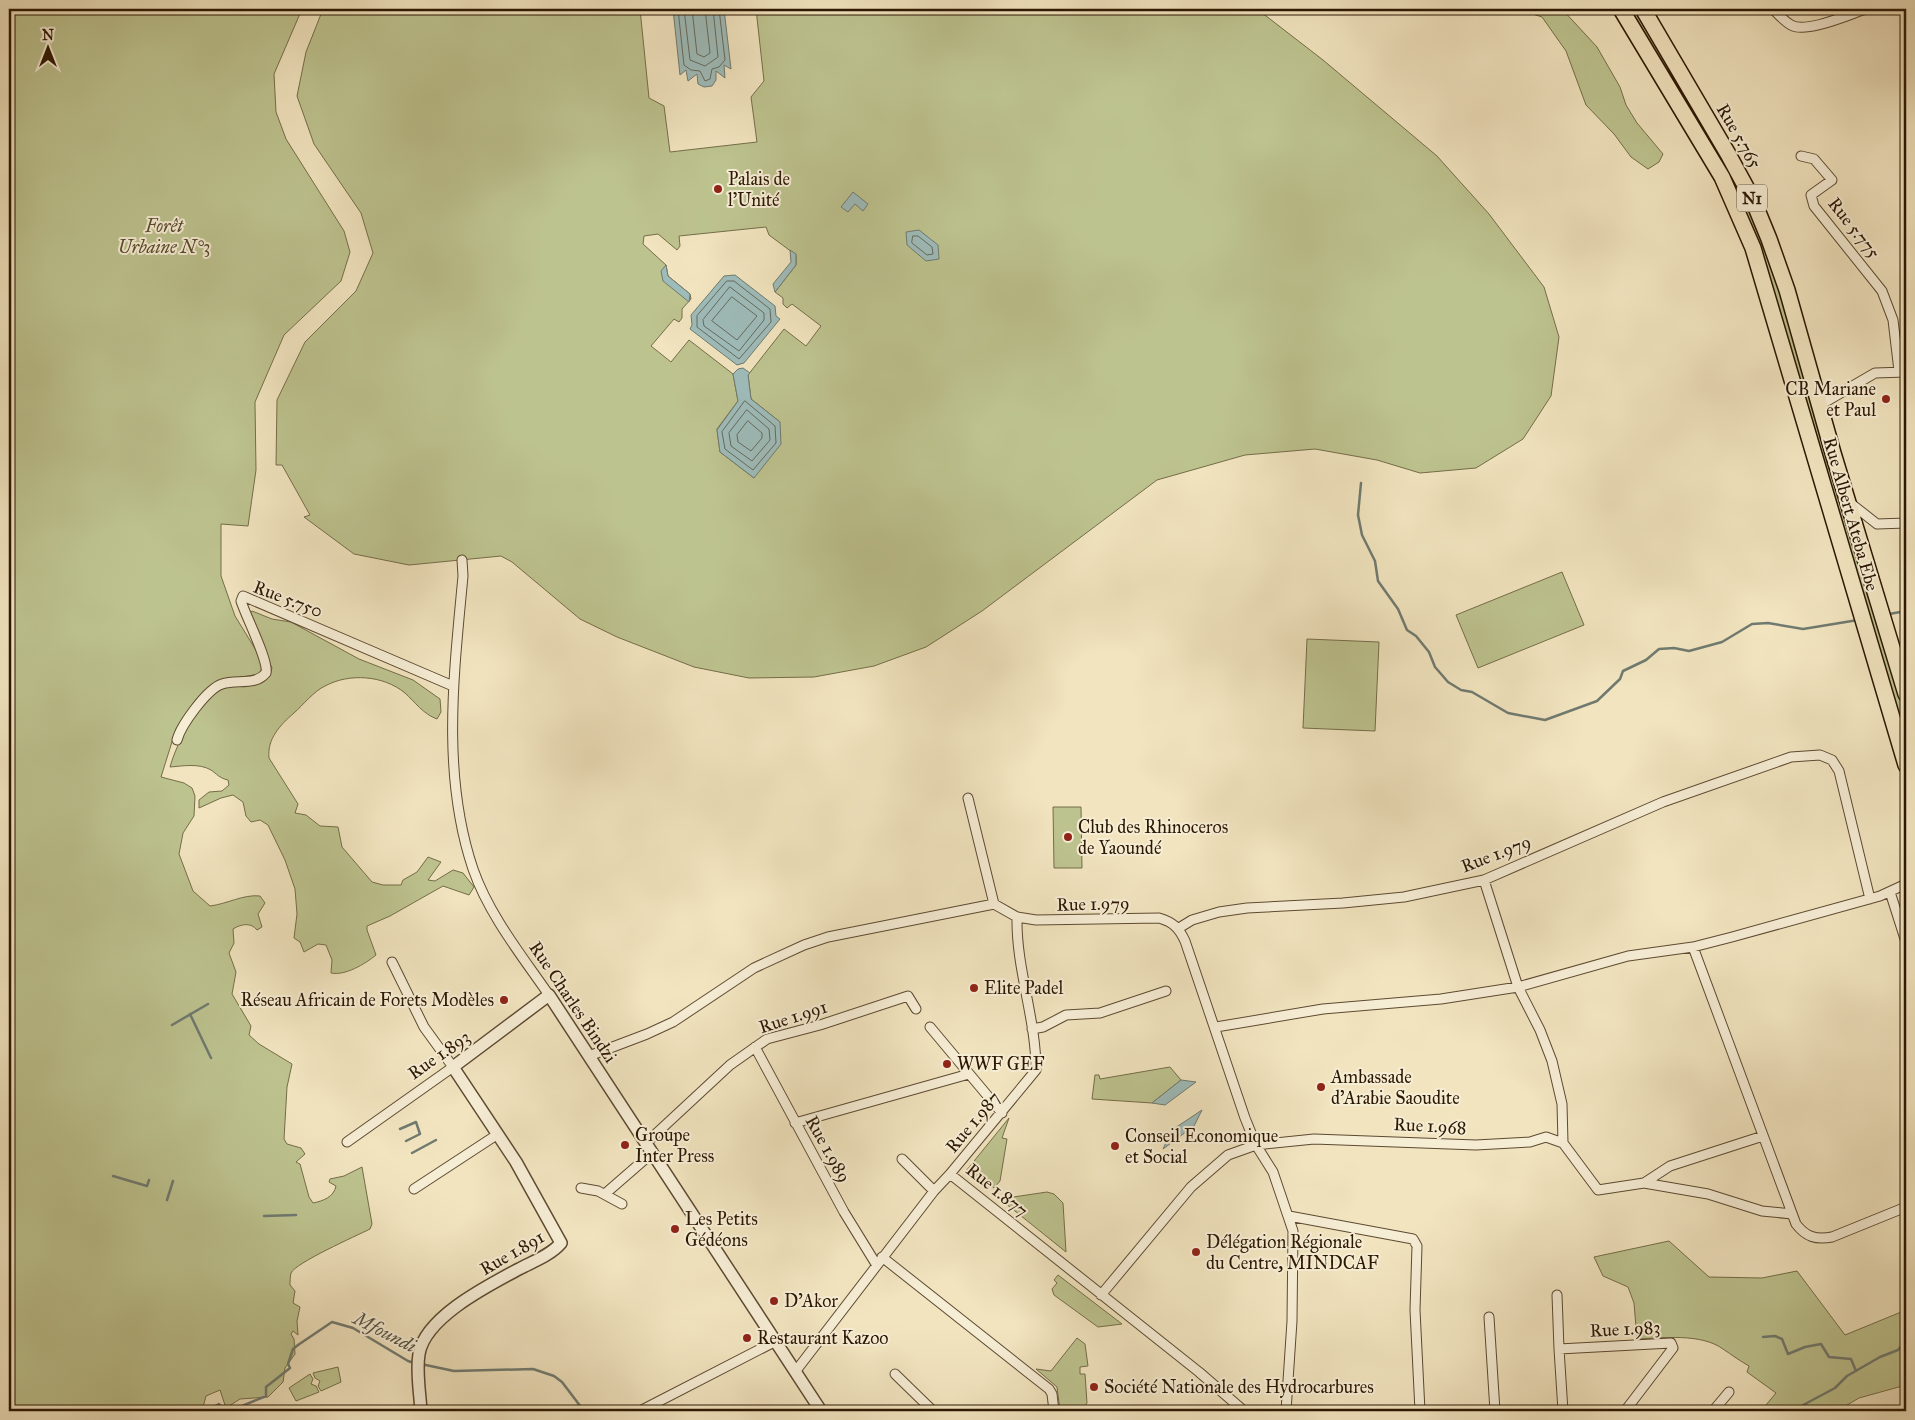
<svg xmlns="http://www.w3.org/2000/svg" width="1915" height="1420" viewBox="0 0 1915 1420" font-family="'IM FELL Great Primer',serif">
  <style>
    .green { fill: #bdc38f; stroke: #746d48; fill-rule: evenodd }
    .water { fill: #9ebcba; stroke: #707a70 }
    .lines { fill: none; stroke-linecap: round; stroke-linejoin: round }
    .shore { stroke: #656a5e; stroke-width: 1 }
    .stream { stroke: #707a70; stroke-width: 2.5 }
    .minor-casing { stroke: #5d4a31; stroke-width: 11 }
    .tertiary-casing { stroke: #5d4a31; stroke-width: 14 }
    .trunk-casing { stroke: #2c1702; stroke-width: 18 }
    .minor { stroke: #f6edd5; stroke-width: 9 }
    .tertiary { stroke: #f6edd5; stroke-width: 11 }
    .trunk { stroke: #f1e4bf; stroke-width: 15 }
    .poi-dot { fill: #8f2418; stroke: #f6edd5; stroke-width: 2 }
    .labels { text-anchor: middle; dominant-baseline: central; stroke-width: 4; stroke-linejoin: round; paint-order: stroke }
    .shield { fill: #f6edd5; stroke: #695741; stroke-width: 1 }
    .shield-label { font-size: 16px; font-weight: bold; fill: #2c1702 }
    .street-label { font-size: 18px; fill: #2c1702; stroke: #f6edd5 }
    .poi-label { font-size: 18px; fill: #2c1702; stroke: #f6edd5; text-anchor: start }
    .park-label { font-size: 18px; font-style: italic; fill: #584b2c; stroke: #f6edd5 }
    .water-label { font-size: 19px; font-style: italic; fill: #545142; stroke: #f6edd5 }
  </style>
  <rect width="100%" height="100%" fill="#f1e4bf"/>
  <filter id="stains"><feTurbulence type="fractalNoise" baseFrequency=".004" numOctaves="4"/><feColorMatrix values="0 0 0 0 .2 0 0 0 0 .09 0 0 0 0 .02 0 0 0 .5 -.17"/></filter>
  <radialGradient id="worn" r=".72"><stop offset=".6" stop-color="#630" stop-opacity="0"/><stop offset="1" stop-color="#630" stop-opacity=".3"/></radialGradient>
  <!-- green -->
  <path class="green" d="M 9,9 L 302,9 L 274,74 L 276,112 L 286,139 L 344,231 L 350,252 L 341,281 L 284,335 L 255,402 L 256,470 L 248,526 L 221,524 L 221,576 L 235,616 L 262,660 L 263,667 L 259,674 L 225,680 L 188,711 L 176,729 L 161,777 L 184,783 L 192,788 L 195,796 L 194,816 L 183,833 L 179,854 L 193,891 L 210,906 C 227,904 244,894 260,896 L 265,903 L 258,914 L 262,927 L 257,930 C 251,922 241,924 233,929 L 234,943 L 229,953 L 236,972 L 232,994 L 251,1026 L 249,1035 L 259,1044 L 292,1064 L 287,1087 L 284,1139 L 287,1144 L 301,1148 L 305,1154 L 296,1162 L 300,1164 L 309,1197 L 313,1203 C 323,1201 334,1197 336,1186 L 329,1182 L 330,1179 L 344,1176 L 362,1167 L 372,1224 L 370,1229 C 356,1236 295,1263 291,1273 C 290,1277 290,1282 290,1285 L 295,1291 L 293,1303 L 300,1307 L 297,1321 L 298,1335 L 293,1331 L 291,1334 L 294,1339 L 295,1354 L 285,1368 L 283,1382 L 268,1397 L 240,1399 L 226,1408 L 220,1390 L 206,1396 L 202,1411 L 9,1411 Z
    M 323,9 L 640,9 L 649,98 L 664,106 L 670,152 L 757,142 L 751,97 L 764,81 L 756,9 L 1257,9 L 1323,60 L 1437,156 L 1489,214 L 1544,287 L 1559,337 L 1551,396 L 1523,439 L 1476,468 L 1420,473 L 1377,460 L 1315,449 L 1245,455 L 1157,480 L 982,611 L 926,647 L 874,666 L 814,677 L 749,678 L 694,667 L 617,637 L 580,619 L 512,562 L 501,556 L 409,565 L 354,554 L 304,517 L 310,515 L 282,465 L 276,465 L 277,400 L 305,342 L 356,291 L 373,253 L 361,213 L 314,144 L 297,96 L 306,52 ZM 766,227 L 769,235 L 796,255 L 796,265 L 775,292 L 783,298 L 783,304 L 787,308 L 792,304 L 821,326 L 806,346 L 784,329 L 748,375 L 751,399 L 780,422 L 754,478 L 720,452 L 717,429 L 738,401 L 733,374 L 689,340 L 671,362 L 651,346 L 674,319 L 679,322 L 682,318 L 682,309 L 691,299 L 690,294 L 668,276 L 666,265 L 643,244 L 644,236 L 658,234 L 677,250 L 680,246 L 679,236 Z
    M 1517,9 L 1562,9 L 1597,47 L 1620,87 L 1626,105 L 1637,123 L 1663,154 L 1659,162 L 1648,169 L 1631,157 L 1614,134 L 1586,105 L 1566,51 L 1542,17 Z
    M 1627,9 L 1638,9 L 1748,198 L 1777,275 L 1892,659 L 1906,708 L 1906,740 L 1768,277 Z
    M 1562,572 L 1584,625 L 1478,668 L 1456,615 Z
    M 252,611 L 272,619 L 291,622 L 359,659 L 413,680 L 440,699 L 441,712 L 437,719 C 423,714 415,702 405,693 C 383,675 349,673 325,686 C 314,691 303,705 294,713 C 280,725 267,739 269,758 L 298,804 L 295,813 L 306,815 L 320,826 L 338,827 L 342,847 L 372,882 L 383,885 L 401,885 L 403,880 L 417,872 L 428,857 L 441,862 L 428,880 L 435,881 L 453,870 L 463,873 L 474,887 L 469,895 L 443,886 L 390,916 L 367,926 L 367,930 L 376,955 C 365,964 345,976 331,973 L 332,960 L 326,945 L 318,944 L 304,952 L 300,942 L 294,938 L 297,914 L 295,889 L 285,860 L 268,825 L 260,820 L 251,822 L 246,816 L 243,802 L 233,795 L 221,798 L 199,808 L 199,800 L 209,792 L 222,791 L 229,785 L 228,780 C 219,778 217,774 211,770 C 199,763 183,766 170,767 C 177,742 196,707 217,692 C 236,678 266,697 272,668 L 248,615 Z
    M 1307,639 L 1379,642 L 1375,731 L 1303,728 Z
    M 1053,807 L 1081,807 L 1082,868 L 1054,868 Z
    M 1170,1067 L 1181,1080 L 1152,1103 L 1092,1099 L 1095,1075 L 1099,1075 L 1100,1079 Z
    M 1009,1118 L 1002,1138 L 1007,1139 L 1000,1181 L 994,1188 L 988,1183 L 985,1186 L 966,1171 Z
    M 1047,1192 L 1054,1194 L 1063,1203 L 1066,1252 L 1000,1199 Z
    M 1669,1241 L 1709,1277 L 1762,1278 L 1797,1271 L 1845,1335 L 1906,1310 L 1906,1385 L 1859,1398 L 1842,1408 L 1827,1411 L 1761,1411 L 1776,1393 L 1747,1372 L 1749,1366 C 1740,1361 1732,1355 1723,1349 C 1701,1333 1663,1338 1637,1339 L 1634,1303 L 1628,1287 L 1603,1276 L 1594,1257 Z
    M 1058,1275 L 1122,1324 L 1098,1327 L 1054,1295 L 1052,1289 L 1057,1283 L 1054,1280 Z
    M 1077,1338 L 1085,1344 L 1088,1366 L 1080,1367 L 1080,1374 L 1085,1374 L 1087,1403 L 1081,1411 L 1060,1411 L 1057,1387 L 1036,1369 L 1051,1371 Z
    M 338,1367 L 341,1382 L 321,1391 L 318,1386 L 320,1381 L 315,1378 L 313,1373 Z
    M 310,1374 L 313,1379 L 311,1384 L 316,1386 L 319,1392 L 296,1401 L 289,1388 Z"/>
  <!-- water -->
  <path class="water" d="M 673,9 L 724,9 L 731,69 L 724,65 L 725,78 L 716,71 L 716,80 L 712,86 L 704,87 L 698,84 L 697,74 L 688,81 L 686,70 L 680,75 Z
    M 853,192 L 868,204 L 863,211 L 855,204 L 848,212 L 841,207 Z
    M 919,230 L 938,245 L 939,259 L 926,261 L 907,245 L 906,232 Z
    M 790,250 L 796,254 L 796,265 L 775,292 L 773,284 L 791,262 Z
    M 666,265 L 668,276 L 690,294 L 689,302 L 663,281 L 661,271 Z
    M 735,275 L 775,306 L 776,316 L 780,319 L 744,363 L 737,365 L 690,329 L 692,325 L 691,315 L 724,276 Z
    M 743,368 L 750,373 L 748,375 L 751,399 L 780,422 L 781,444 L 754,478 L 720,452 L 717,430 L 738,401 L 733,374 L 738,369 Z
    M 1181,1080 L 1196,1082 L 1165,1105 L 1152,1103 Z
    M 1202,1110 L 1194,1126 L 1163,1149 L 1172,1130 Z"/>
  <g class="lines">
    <!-- shore -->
    <path class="shore" d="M 678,9 L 684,65 L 691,70 L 700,71 L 705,81 L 710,79 L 712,69 L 719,67 L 725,60 L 719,9
      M 684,9 L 690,60 L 705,66 L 718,57 L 713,9
      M 692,9 L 697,54 L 704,57 L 710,53 L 705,9
      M 913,236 L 918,236 L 932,247 L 933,254 L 927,255 L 912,243 Z
      M 727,281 L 734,281 L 770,309 L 771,322 L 739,359 L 697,327 L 697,316 Z
      M 730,287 L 764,313 L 764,320 L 739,351 L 704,326 L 703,320 Z
      M 732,297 L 757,316 L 737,340 L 712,321 Z
      M 745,401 L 775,426 L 776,443 L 753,470 L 725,449 L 722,432 Z
      M 747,410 L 769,429 L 770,440 L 752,461 L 731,446 L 729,433 Z
      M 748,421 L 762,433 L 762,438 L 751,451 L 738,442 L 737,435 Z"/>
    <!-- stream -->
    <path class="stream" d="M 1361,483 L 1358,515 L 1362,535 L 1375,561 L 1378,581 L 1398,609 L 1407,630 L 1416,636 L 1429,652 L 1435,667 L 1448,682 L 1461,690 L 1472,692 L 1508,713 L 1545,720 L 1597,701 L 1620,679 L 1623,671 L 1646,660 L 1659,649 L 1674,648 L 1689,651 L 1722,642 L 1752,624 L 1768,623 L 1803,629 L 1858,620
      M 1889,614 L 1906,611
      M 190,1014 L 211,1058
      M 172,1025 L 208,1004
      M 400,1129 L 416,1122 L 420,1134 L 406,1141
      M 412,1153 L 436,1140
      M 113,1176 L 147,1186 L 149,1180
      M 167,1200 L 173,1181
      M 264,1216 L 296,1215
      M 1763,1337 L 1775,1336 L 1782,1339 L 1788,1354 L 1805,1347 L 1821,1344 L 1829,1357 L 1851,1359 L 1856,1371
      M 421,1364 L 454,1371 L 533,1369 L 554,1376 L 562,1382 L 584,1411
      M 211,1411 L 211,1408 L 219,1404 L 224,1411
      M 230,1411 L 266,1396 L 266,1387 L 290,1368 L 288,1364 L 293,1349 L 298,1345 L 332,1322 L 353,1328 L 408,1361 L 414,1363
      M 1792,1411 L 1835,1388 L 1847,1376 L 1880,1357 L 1898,1350 L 1906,1340"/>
    <!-- minor casing -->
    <g class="minor-casing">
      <path id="minor" d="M 1773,9 C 1778,14 1784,21 1791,25 C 1806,34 1850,14 1866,9
        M 1801,156 L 1814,159 L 1832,180 L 1811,195 L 1814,206 L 1882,291 L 1893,320 L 1899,371
        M 1820,405 L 1875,373 L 1906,372
        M 1849,502 L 1877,524 L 1906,523
        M 462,560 L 463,576 C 454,673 441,774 473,869 C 489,915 522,956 549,995
        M 177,740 C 181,725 207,689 222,684 C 237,679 255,686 266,673 C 269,661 246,617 241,601 L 243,596 L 453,686
        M 968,798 L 994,904
        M 1484,880 L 1518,987 L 1540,1030 L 1552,1061 L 1562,1104 L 1563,1143
        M 1890,892 L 1906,942
        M 1179,928 L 1192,920 L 1219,912 L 1247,908 L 1343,903 L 1404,897 L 1484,880 L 1663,802 L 1791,757 L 1820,755 L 1832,760 L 1839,771 L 1870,899
        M 1693,947 L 1796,1224 C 1806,1237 1816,1240 1832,1237 L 1906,1207
        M 930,1027 L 1002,1113
        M 1216,1027 L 1323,1009 L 1441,999 L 1518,987 L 1628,956 L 1693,947 L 1732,937 L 1880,896 L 1906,884
        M 1032,1029 L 1043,1027 L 1066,1015 L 1100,1013 L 1166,991
        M 755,1047 L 844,1212 L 876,1264
        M 589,1056 L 647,1034 L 673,1022 L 754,968 L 804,945 L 828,937 L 994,904 L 1017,917 L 1036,920 L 1159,918 C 1173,922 1179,928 1185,941 L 1245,1118 L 1256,1145 L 1273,1172 L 1293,1231 L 1292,1321 L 1286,1411
        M 795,1123 L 969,1074
        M 347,1142 L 453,1067 L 424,1027 L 392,962
        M 646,1143 L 730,1065 L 767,1039 L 820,1025 L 908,996 L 916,1009
        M 902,1159 L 934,1191
        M 950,1174 L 1199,1372 L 1244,1411
        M 1644,1183 L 1670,1166 L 1763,1136
        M 581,1188 L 598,1191 L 622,1204
        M 414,1189 L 498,1134
        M 606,1193 L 652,1153
        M 1289,1216 L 1413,1239 L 1417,1246 L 1415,1310 L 1420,1411
        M 882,1257 L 1049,1389 L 1052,1394 L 1054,1411
        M 1101,1295 L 1191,1187 L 1228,1155 L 1256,1145 L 1314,1139 L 1476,1145 L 1530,1142 L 1546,1137 L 1563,1143 L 1598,1190 L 1644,1183 L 1708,1194 L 1762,1211 L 1792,1214
        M 1557,1295 L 1559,1349
        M 1489,1317 L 1495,1411
        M 795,1372 L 934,1191 L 950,1174 L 1036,1070 C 1036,1018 1016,969 1017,917
        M 895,1374 L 933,1411
        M 640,1411 L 776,1341
        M 1563,1411 L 1559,1349 L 1671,1343 L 1673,1348 L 1625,1411
        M 1713,1411 L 1729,1392"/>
    </g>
    <!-- tertiary casing -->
    <g class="tertiary-casing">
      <path id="tertiary" d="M 421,1411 C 420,1393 416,1372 419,1354 C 425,1317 489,1285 519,1269 C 532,1262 551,1255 561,1243 L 516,1162 L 453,1067 L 549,995 L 821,1411"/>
    </g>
    <!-- trunk casing -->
    <g class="trunk-casing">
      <path id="trunk" d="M 1621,9 L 1722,177 L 1753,248 L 1906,765
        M 1643,9 L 1728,154 L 1753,200 L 1769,239 L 1787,290 L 1833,453 L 1906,694"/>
    </g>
    <!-- minor -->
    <use href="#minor" class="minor"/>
    <!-- tertiary -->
    <use href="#tertiary" class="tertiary"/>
    <!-- trunk -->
    <use href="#trunk" class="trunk"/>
  </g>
  <!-- markers -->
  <g class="poi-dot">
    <circle cx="718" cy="189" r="5"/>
    <circle cx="1886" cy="399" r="5"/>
    <circle cx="1068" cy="837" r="5"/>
    <circle cx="974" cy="988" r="5"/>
    <circle cx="504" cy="1000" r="5"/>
    <circle cx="947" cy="1064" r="5"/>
    <circle cx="1321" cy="1087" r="5"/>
    <circle cx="625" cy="1145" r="5"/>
    <circle cx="1115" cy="1146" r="5"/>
    <circle cx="675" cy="1229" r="5"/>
    <circle cx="1196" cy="1252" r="5"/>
    <circle cx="774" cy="1301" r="5"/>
    <circle cx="747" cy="1338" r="5"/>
    <circle cx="1094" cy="1387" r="5"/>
  </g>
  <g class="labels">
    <!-- shield labels -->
    <rect class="shield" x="1737" y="184.5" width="30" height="27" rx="4"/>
    <g class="shield-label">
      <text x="1752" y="198">N1</text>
    </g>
    <!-- street labels -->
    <g class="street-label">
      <text transform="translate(1739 136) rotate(60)">Rue 5.765</text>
      <text transform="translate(1854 228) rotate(52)">Rue 5.775</text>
      <text transform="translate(1851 514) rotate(74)">Rue Albert Ateba Ebe</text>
      <text transform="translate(288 599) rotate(21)">Rue 5.750</text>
      <text transform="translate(1496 854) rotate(-21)">Rue 1.979</text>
      <text transform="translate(1093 904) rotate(-1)">Rue 1.979</text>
      <text transform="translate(573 1002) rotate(56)">Rue Charles Bindzi</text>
      <text transform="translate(793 1017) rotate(-18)">Rue 1.991</text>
      <text transform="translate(439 1055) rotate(-35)">Rue 1.893</text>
      <text transform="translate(973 1122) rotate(-50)">Rue 1.987</text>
      <text transform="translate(1430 1126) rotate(3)">Rue 1.968</text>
      <text transform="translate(828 1149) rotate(61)">Rue 1.989</text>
      <text transform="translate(997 1190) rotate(39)">Rue 1.877</text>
      <text transform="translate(512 1253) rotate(-30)">Rue 1.891</text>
      <text transform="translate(1625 1329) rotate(-3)">Rue 1.983</text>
    </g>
    <!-- poi labels -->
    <g class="poi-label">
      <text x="728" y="179">Palais de<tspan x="728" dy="21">l'Unité</tspan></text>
      <text x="1876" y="389" text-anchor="end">CB Mariane<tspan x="1876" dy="21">et Paul</tspan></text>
      <text x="1078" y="827">Club des Rhinoceros<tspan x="1078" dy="21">de Yaoundé</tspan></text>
      <text x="984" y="988">Elite Padel</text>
      <text x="494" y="1000" text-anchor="end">Réseau Africain de Forets Modèles</text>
      <text x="957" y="1064">WWF GEF</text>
      <text x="1331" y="1077">Ambassade<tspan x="1331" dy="21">d'Arabie Saoudite</tspan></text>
      <text x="635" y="1135">Groupe<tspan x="635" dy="21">Inter Press</tspan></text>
      <text x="1125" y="1136">Conseil Economique<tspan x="1125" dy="21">et Social</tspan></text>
      <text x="685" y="1219">Les Petits<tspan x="685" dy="21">Gédéons</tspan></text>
      <text x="1206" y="1242">Délégation Régionale<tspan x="1206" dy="21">du Centre, MINDCAF</tspan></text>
      <text x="784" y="1301">D'Akor</text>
      <text x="757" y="1338">Restaurant Kazoo</text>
      <text x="1104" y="1387">Société Nationale des Hydrocarbures</text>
    </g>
    <!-- park labels -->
    <g class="park-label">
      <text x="164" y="226">Forêt<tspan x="164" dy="21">Urbaine N°3</tspan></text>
    </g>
    <!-- water labels -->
    <g class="water-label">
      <text transform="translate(385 1332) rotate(27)">Mfoundi</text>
    </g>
  </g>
  <!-- margin -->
  <rect width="1915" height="1420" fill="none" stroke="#f1e4bf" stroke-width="30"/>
  <rect x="10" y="10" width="1895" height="1400" fill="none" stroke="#2c1702" stroke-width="2.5"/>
  <rect x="15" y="15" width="1885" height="1390" fill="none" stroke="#2c1702"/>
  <!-- north arrow -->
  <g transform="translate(48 48)" stroke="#f6edd5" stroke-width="4" paint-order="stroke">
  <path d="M0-4L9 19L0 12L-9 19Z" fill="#2c1702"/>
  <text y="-8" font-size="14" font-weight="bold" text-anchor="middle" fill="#2c1702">N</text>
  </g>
  <rect width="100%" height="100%" filter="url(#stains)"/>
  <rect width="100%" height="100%" fill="url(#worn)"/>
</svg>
